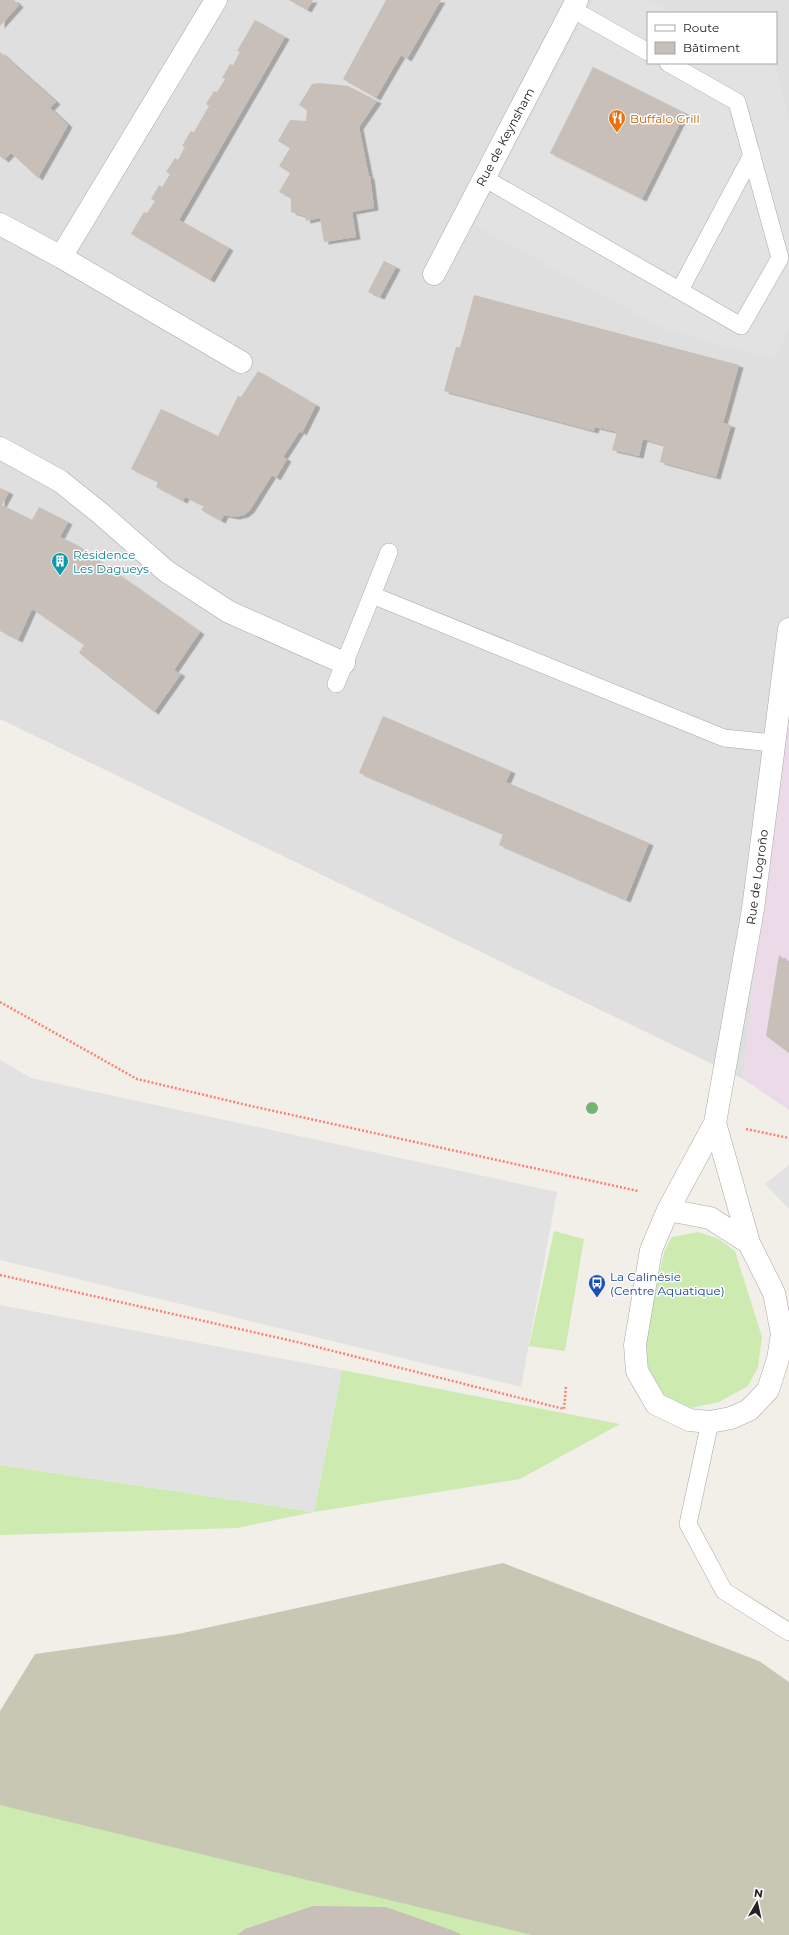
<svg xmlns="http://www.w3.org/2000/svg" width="789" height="1935" viewBox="0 0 789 1935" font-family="Montserrat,sans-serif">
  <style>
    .residential { fill: #e0dfdf; fill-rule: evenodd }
    .industrial { fill: #ebdbe8 }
    .construction { fill: #c7c7b4 }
    .grass { fill: #cdebb0 }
    .parking { fill: #e2e2e2 }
    .building { fill: #c7bfb8; filter: url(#shadow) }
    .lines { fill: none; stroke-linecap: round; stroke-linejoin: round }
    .service-casing { stroke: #a9a9a9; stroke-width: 18 }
    .minor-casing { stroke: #a9a9a9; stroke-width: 23 }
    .path { stroke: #fa8072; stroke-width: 2.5; stroke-dasharray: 2 2; stroke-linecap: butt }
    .service { stroke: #fff; stroke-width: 17 }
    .minor { stroke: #fff; stroke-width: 22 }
    .tree { fill: #74b475 }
    .labels { text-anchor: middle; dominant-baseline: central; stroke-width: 3; stroke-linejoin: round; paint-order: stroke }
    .food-label { font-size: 12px; fill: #c56008; stroke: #fff; text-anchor: start }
    .street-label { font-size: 12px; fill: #222; stroke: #fff }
    .culture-label { font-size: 12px; fill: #0d838f; stroke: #fff; text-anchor: start }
    .transit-label { font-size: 12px; fill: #164399; stroke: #fff; text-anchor: start }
  </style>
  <defs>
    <filter id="shadow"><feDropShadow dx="4.5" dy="2.5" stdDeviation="0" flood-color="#0004"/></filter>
  </defs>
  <rect width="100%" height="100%" fill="#f2efe9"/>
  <!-- residential -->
  <path class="residential" d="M 0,0 L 789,0 L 789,658 L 743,1079 L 0,719 ZM 648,13 L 776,13 L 776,63 L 648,63 Z"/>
  <!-- industrial -->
  <path class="industrial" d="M 789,658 L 789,1110 L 743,1079 Z"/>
  <!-- construction -->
  <path class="construction" d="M 503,1563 L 759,1661 L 789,1682 L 789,1935 L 0,1935 L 0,1711 L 35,1654 L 178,1634 Z"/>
  <!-- grass -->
  <path class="grass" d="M 554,1231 L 584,1239 L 565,1351 L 529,1346 Z
    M 698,1232 L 719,1239 L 735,1251 L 762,1337 L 758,1367 L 748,1386 L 719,1402 L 691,1408 L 663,1395 L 650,1373 L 643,1349 L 664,1252 L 672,1237 Z
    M 342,1370 L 620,1424 L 520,1479 L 314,1512 L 237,1528 L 0,1535 L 0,1465 L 314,1512 Z
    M 0,1805 L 532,1935 L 0,1935 Z"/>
  <!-- parking -->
  <path class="parking" d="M 593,0 L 647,0 L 674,13 L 648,13 L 648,63 L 775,63 L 789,123 L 789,330 L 773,359 L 665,329 L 474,225 Z
    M 0,1060 L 31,1078 L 557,1192 L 521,1387 L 0,1260 Z
    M 789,1165 L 789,1209 L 765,1184 Z
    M 0,1305 L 342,1370 L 314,1512 L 0,1465 Z"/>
  <!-- building -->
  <path class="building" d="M 0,0 L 14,0 L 19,5 L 0,26 Z
    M 289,0 L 313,0 L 307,10 Z
    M 386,0 L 441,0 L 407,59 L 401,55 L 376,98 L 343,79 Z
    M 255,20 L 285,37 L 179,220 L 229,248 L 210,280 L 131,234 L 144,212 L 147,213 L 155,201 L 151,199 L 159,185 L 162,187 L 170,174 L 166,172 L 175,158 L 178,160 L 185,147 L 182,146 L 191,131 L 194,132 L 209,106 L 206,104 L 214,91 L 217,92 L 225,79 L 222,78 L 230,64 L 233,65 L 240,52 L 237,51 Z
    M 0,52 L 56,102 L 50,108 L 68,125 L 38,178 L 11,153 L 4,160 L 0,156 Z
    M 593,67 L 685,113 L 642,199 L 550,153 Z
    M 319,83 L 348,86 L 377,101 L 359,127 L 369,177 L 370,176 L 374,208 L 352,212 L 356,237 L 324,242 L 320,218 L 306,221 L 305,216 L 291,212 L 291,198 L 279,192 L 290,173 L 279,166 L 290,148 L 278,141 L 290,120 L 306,121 L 307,110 L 299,105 L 312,84 Z
    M 384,261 L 396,267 L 380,297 L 368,292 Z
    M 474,295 L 739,365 L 723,423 L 731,425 L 716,477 L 660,462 L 664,445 L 643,439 L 639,456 L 612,450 L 617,432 L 595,427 L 594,431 L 444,391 L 456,347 L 460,347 Z
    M 258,371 L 316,405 L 302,433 L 300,431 L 283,457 L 287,459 L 276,478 L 272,475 L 250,510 L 244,515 L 235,517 L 224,515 L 221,521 L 201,510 L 204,506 L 185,497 L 183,501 L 156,487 L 158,482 L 131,469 L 161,409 L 218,436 L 238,396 L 241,397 Z
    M 0,488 L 9,492 L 2,505 L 32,520 L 39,507 L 68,522 L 60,537 L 73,543 L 200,632 L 174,670 L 181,674 L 154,712 L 79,653 L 84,645 L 32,609 L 18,640 L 0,631 Z
    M 383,716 L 511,771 L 506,782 L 649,843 L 626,900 L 499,845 L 503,834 L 359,773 Z
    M 779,955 L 789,963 L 789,1053 L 766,1036 Z
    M 313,1906 L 386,1907 L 454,1931 L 459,1935 L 237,1935 L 245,1929 Z"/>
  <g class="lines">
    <!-- service casing -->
    <g class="service-casing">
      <path id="service" d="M 572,9 L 648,52
        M 484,178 L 741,326 L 780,258 L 737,102 L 668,63
        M 680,290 L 752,155
        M 389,552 L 372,595 L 724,738 L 773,743
        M 336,684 L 372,595
        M 710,1422 L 688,1524 L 724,1591 L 789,1632"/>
    </g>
    <!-- minor casing -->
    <g class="minor-casing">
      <path id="minor" d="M 216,0 L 61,257 L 241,362
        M 0,224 L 61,257
        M 434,274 L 577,0
        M 0,448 L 60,481 L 100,513 L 166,571 L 229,612 L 344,663
        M 715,1123 L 749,1243 L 774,1293 L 782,1334 L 778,1359 L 768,1390 L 749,1410 L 731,1418 L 710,1422 L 689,1420 L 656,1404 L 637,1371 L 635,1345 L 651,1250 L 668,1210 L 715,1123 L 753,909 L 789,629
        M 668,1210 L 710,1218 L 749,1243"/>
    </g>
    <!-- path -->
    <path class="path" d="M 0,1002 L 137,1079 L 251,1106 L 638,1191
      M 746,1129 L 789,1138
      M 0,1275 L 297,1342 L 564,1409 L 566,1386"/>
    <!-- service -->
    <use href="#service" class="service"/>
    <!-- minor -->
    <use href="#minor" class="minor"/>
  </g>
  <!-- trees -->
  <circle class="tree" cx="592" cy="1108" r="6"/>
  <!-- icons -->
  <defs>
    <g id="restaurant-pin" transform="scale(0.9)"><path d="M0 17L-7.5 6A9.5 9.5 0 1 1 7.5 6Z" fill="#e8710a" stroke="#fff"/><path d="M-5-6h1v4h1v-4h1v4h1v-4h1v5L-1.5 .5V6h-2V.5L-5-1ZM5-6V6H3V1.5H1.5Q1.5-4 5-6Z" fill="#fff"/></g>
    <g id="building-pin" transform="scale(0.9)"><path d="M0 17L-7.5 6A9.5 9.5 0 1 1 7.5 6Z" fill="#0f9aa8" stroke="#fff"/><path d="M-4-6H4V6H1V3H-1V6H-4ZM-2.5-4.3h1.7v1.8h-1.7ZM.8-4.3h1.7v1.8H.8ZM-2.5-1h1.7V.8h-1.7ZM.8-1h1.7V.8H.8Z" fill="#fff"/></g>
    <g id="bus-pin" transform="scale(0.9)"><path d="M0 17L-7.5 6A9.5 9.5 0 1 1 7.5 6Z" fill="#1a4fb4" stroke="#fff"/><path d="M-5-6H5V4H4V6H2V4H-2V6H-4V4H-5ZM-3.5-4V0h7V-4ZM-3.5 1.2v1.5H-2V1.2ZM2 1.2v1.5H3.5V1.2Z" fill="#fff"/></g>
  </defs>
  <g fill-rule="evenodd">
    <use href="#restaurant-pin" x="617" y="118"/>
    <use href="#building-pin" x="60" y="561"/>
    <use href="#bus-pin" x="597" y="1283"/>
  </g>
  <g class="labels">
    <!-- food labels -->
    <g class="food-label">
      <text x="630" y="118">Buffalo Grill</text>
    </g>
    <!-- street labels -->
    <g class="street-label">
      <text transform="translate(505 137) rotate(-62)">Rue de Keynsham</text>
      <text transform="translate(757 877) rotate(-82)">Rue de Logroño</text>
    </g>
    <!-- culture labels -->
    <g class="culture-label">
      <text x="73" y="554">Résidence<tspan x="73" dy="14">Les Dagueys</tspan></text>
    </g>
    <!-- transit labels -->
    <g class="transit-label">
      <text x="610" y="1276">La Calinésie<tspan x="610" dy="14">(Centre Aquatique)</tspan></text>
    </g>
  </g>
  <!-- legend -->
  <rect x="647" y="12" width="130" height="52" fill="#ffffff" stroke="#a7a7a7"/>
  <rect x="655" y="25" width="20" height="6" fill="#ffffff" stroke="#a7a7a7"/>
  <text x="683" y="32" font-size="12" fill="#222222">Route</text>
  <rect x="655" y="42" width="20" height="12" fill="#c7bfb8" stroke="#a7a7a7"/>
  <text x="683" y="52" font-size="12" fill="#222222">Bâtiment</text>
  <!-- north arrow -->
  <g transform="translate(757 1903) rotate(9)" stroke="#ffffff" stroke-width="3" paint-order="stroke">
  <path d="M0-3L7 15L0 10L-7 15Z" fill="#222222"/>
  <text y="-6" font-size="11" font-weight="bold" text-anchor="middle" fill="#222222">N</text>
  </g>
</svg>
